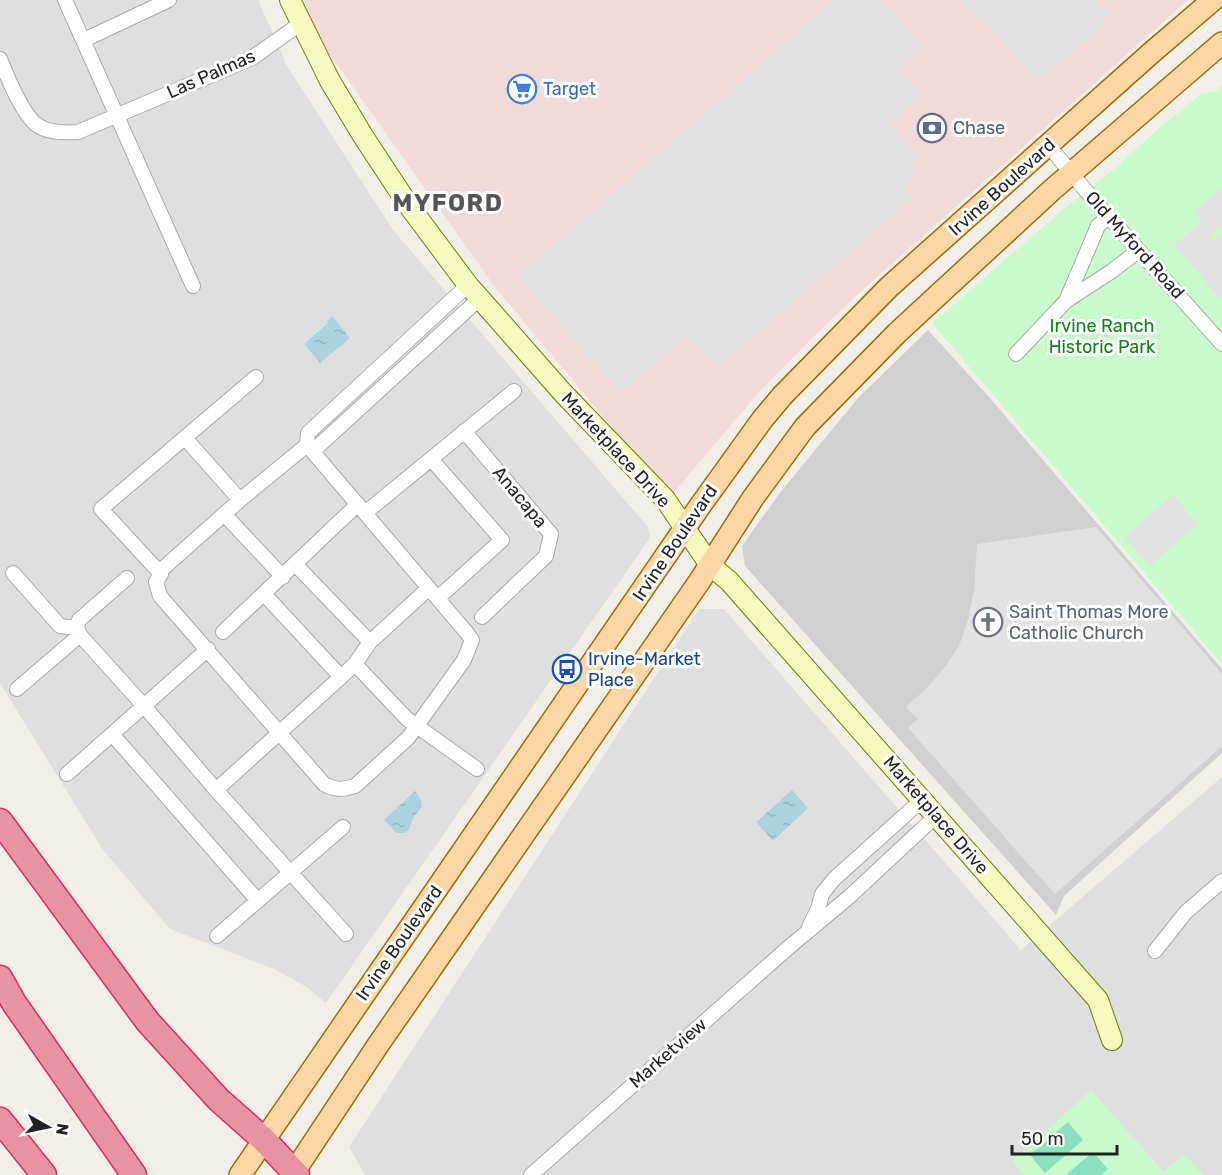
<svg xmlns="http://www.w3.org/2000/svg" width="1222" height="1175" viewBox="0 0 1222 1175" font-family="Rubik,sans-serif">
  <style>
    .residential { fill: #e0dfdf }
    .commercial { fill: #f2dad9 }
    .religious { fill: #d0d0d0 }
    .park { fill: #c8facc }
    .pitch { fill: #88e0be }
    .parking { fill: #e2e2e2 }
    .water { fill: url(#water-ripples) }
    .lines { fill: none; stroke-linecap: round; stroke-linejoin: round }
    .street-casing { stroke: #a9a9a9; stroke-width: 16 }
    .secondary-casing { stroke: #707d05; stroke-width: 22 }
    .primary-casing { stroke: #a06b00; stroke-width: 24 }
    .highway-casing { stroke: #dc2a67; stroke-width: 27 }
    .street { stroke: #fff; stroke-width: 14 }
    .secondary { stroke: #f7fabf; stroke-width: 20 }
    .primary { stroke: #fcd6a4; stroke-width: 21 }
    .highway { stroke: #e892a2; stroke-width: 24 }
    .labels { text-anchor: middle; dominant-baseline: central; stroke-width: 6; stroke-linejoin: round; paint-order: stroke }
    .street-label { font-size: 18px; fill: #222; stroke: #fff }
    .shop-label { font-size: 18px; fill: #366cbe; stroke: #fff; text-anchor: start }
    .service-label { font-size: 18px; fill: #4e5e75; stroke: #fff; text-anchor: start }
    .park-label { font-size: 18px; fill: #0c8416; stroke: #fff }
    .worship-label { font-size: 18px; fill: #5b616d; stroke: #fff; text-anchor: start }
    .transit-label { font-size: 18px; fill: #164399; stroke: #fff; text-anchor: start }
    .district-label { font-size: 24px; font-weight: bold; letter-spacing: 1.5px; fill: #555; stroke: #fff }
  </style>
  <defs>
    <pattern id="water-ripples" width="26" height="14" patternUnits="userSpaceOnUse" patternTransform="scale(1.5)"><rect width="26" height="14" fill="#aad3df"/><path d="M2 4q2-2 4 0t4 0M15 11q2-2 4 0t4 0" fill="none" stroke="#92b5bf"/></pattern>
  </defs>
  <rect width="100%" height="100%" fill="#f2efe9"/>
  <!-- residential -->
  <path class="residential" d="M 0,0 L 258,0 L 287,66 L 393,230 L 648,527 L 650,538 L 326,1003 L 305,986 L 274,969 L 170,929 L 103,850 L 0,683 Z
    M 699,609 L 724,609 L 1021,950 L 1222,777 L 1222,1175 L 365,1175 L 349,1147 Z"/>
  <!-- commercial -->
  <path class="commercial" d="M 304,0 L 1188,0 L 857,295 L 811,339 L 758,393 L 670,497 L 494,286 L 322,43 Z"/>
  <!-- religious -->
  <path class="religious" d="M 928,330 L 989,397 L 1222,669 L 1222,753 L 1064,896 L 1056,915 L 745,566 L 742,546 L 779,494 L 858,398 Z"/>
  <!-- park -->
  <path class="park" d="M 1222,86 L 1222,664 L 932,323 L 1063,210 L 1112,171 L 1157,130 L 1201,94 L 1216,91 Z
    M 1091,1090 L 1164,1172 L 1184,1154 L 1203,1175 L 1024,1175 L 1012,1161 Z"/>
  <!-- pitch -->
  <path class="pitch" d="M 1068,1122 L 1083,1140 L 1045,1173 L 1030,1155 Z
    M 1093,1152 L 1108,1169 L 1101,1175 L 1066,1175 Z"/>
  <!-- parking -->
  <path class="parking" d="M 834,0 L 882,0 L 923,47 L 900,71 L 922,94 L 891,124 L 917,155 L 909,163 L 915,169 L 907,191 L 913,198 L 719,367 L 712,360 L 702,354 L 687,337 L 630,386 L 627,385 L 620,392 L 518,276 Z
    M 958,0 L 1096,0 L 1108,14 L 1101,21 L 1104,25 L 1046,76 L 1044,75 L 1037,80 L 988,24 L 971,15 Z
    M 1222,187 L 1222,228 L 1220,226 L 1210,238 L 1213,241 L 1220,234 L 1222,237 L 1222,301 L 1174,245 L 1200,223 L 1201,219 L 1194,212 Z
    M 1173,495 L 1197,524 L 1150,566 L 1125,537 Z
    M 1096,527 L 1222,674 L 1222,746 L 1055,894 L 908,728 L 918,719 L 906,707 L 928,687 L 945,667 L 959,646 L 967,623 L 974,591 L 977,544 Z"/>
  <!-- water -->
  <path class="water" d="M 332,316 L 350,338 L 320,363 L 304,344 L 328,323 L 327,321 Z
    M 792,790 L 808,808 L 773,841 L 756,822 Z
    M 415,791 L 421,800 L 422,807 L 413,818 L 409,830 L 404,833 L 397,833 L 384,820 Z"/>
  <g class="lines">
    <!-- street casing -->
    <g class="street-casing">
      <path id="street" d="M 65,0 L 193,286
        M 84,40 L 169,0
        M 0,59 C 7,76 22,114 37,125 C 48,133 64,133 78,132 L 252,58 L 300,24
        M 1049,146 L 1091,197 L 1222,344
        M 1066,301 L 1098,226 L 1108,216
        M 1016,354 L 1066,301 L 1112,271 L 1138,251
        M 256,377 L 101,509 L 161,574 L 156,582 L 160,596 L 324,784 C 335,790 343,790 355,786 L 408,738 L 464,660 L 472,640 L 467,633 L 307,445 L 308,433 L 468,285
        M 464,431 L 551,534 L 546,556 L 482,617
        M 185,438 L 240,500
        M 313,451 L 479,299
        M 431,459 L 502,540 L 438,598
        M 365,513 L 514,391
        M 224,514 L 283,577
        M 296,565 L 370,642
        M 159,572 L 240,500 L 307,445
        M 13,573 L 60,626 L 77,628
        M 127,578 L 79,620 L 77,628 L 80,635 L 144,706 L 216,790 L 346,934
        M 265,595 L 341,677
        M 223,632 L 358,504
        M 355,664 L 407,719 L 477,769
        M 17,689 L 80,635
        M 112,734 L 258,901
        M 67,774 L 208,649
        M 216,790 L 341,677 L 355,664 L 370,642 L 429,588
        M 809,927 L 818,909 L 822,894 L 834,879 L 923,799
        M 217,936 L 343,827
        M 1155,951 L 1186,912 L 1222,881
        M 531,1175 L 788,948 L 849,897 L 937,815"/>
    </g>
    <!-- secondary casing -->
    <g class="secondary-casing">
      <path id="secondary" d="M 290,0 L 330,81 L 363,136 L 409,206 L 468,285 L 563,393 L 665,499 L 710,565 L 729,581 L 1098,1000 L 1112,1040"/>
    </g>
    <!-- primary casing -->
    <g class="primary-casing">
      <path id="primary" d="M 240,1175 L 700,506 L 762,420 L 782,396 L 889,287 L 1150,54 L 1213,0
        M 292,1175 L 378,1045 L 699,582 L 753,498 L 805,427 L 897,333 L 1053,189 L 1222,43"/>
    </g>
    <!-- highway casing -->
    <g class="highway-casing">
      <path id="highway" d="M 0,821 L 148,1022 L 219,1100 L 264,1140 L 297,1175
        M 0,978 L 14,1003 L 134,1175
        M 0,1120 L 44,1175"/>
    </g>
    <!-- street -->
    <use href="#street" class="street"/>
    <!-- secondary -->
    <use href="#secondary" class="secondary"/>
    <!-- primary -->
    <use href="#primary" class="primary"/>
    <!-- highway -->
    <use href="#highway" class="highway"/>
  </g>
  <!-- icons -->
  <defs>
    <g id="supermarket-ring" transform="scale(1.5)"><circle r="9.5" fill="#fff" stroke="#3f7fe0" stroke-width="1.5"/><path d="M-6-5.5h2.5l.6 2H6L4.5 2H-2.5L-4.4-4H-6ZM-1.5 3.2a1.3 1.3 0 1 0 .1 0ZM3 3.2a1.3 1.3 0 1 0 .1 0Z" fill="#3f7fe0"/></g>
    <g id="bank-ring" transform="scale(1.5)"><circle r="9.5" fill="#fff" stroke="#5c6f8a" stroke-width="1.5"/><path d="M-6-4H6V4H-6ZM0-2.3a2.3 2.3 0 1 0 0 4.6a2.3 2.3 0 1 0 0-4.6Z" fill="#5c6f8a"/></g>
    <g id="church-ring" transform="scale(1.5)"><circle r="9.5" fill="#fff" stroke="#6b7280" stroke-width="1.5"/><path d="M-1.2-6h2.4v3.5h3.3v2.4h-3.3V6h-2.4V-.1h-3.3v-2.4h3.3Z" fill="#6b7280"/></g>
    <g id="bus-ring" transform="scale(1.5)"><circle r="9.5" fill="#fff" stroke="#1a4fb4" stroke-width="1.5"/><path d="M-5-6H5V4H4V6H2V4H-2V6H-4V4H-5ZM-3.5-4V0h7V-4ZM-3.5 1.2v1.5H-2V1.2ZM2 1.2v1.5H3.5V1.2Z" fill="#1a4fb4"/></g>
  </defs>
  <g fill-rule="evenodd">
    <use href="#supermarket-ring" x="522" y="89"/>
    <use href="#bank-ring" x="932" y="128"/>
    <use href="#church-ring" x="988" y="622"/>
    <use href="#bus-ring" x="567" y="669"/>
  </g>
  <g class="labels">
    <!-- street labels -->
    <g class="street-label">
      <text transform="translate(211 74) rotate(-24)">Las Palmas</text>
      <text transform="translate(1002 187) rotate(-42)">Irvine Boulevard</text>
      <text transform="translate(1135 245) rotate(48)">Old Myford Road</text>
      <text transform="translate(616 450) rotate(47)">Marketplace Drive</text>
      <text transform="translate(520 497) rotate(50)">Anacapa</text>
      <text transform="translate(675 543) rotate(-56)">Irvine Boulevard</text>
      <text transform="translate(936 815) rotate(49)">Marketplace Drive</text>
      <text transform="translate(399 943) rotate(-55)">Irvine Boulevard</text>
      <text transform="translate(668 1053) rotate(-41)">Marketview</text>
    </g>
    <!-- shop labels -->
    <g class="shop-label">
      <text x="543" y="89">Target</text>
    </g>
    <!-- service labels -->
    <g class="service-label">
      <text x="953" y="128">Chase</text>
    </g>
    <!-- park labels -->
    <g class="park-label">
      <text x="1102" y="326">Irvine Ranch<tspan x="1102" dy="21">Historic Park</tspan></text>
    </g>
    <!-- worship labels -->
    <g class="worship-label">
      <text x="1009" y="612">Saint Thomas More<tspan x="1009" dy="21">Catholic Church</tspan></text>
    </g>
    <!-- transit labels -->
    <g class="transit-label">
      <text x="588" y="659">Irvine-Market<tspan x="588" dy="21">Place</tspan></text>
    </g>
    <!-- district labels -->
    <g class="district-label">
      <text x="448" y="203">MYFORD</text>
    </g>
  </g>
  <!-- north arrow -->
  <g transform="translate(48 1127) rotate(99)" stroke="#ffffff" stroke-width="4.5" paint-order="stroke">
  <path d="M0-4.5L10 22L0 15L-10 22Z" fill="#222222"/>
  <text y="-9" font-size="16" font-weight="bold" text-anchor="middle" fill="#222222">N</text>
  </g>
  <!-- scale -->
  <path d="M1012 1145v9h105v-9" fill="none" stroke="#222222" stroke-width="3"/>
  <text x="1021" y="1145" font-size="18" fill="#222222" stroke="#ffffff" stroke-width="4.5" paint-order="stroke">50 m</text>
</svg>
